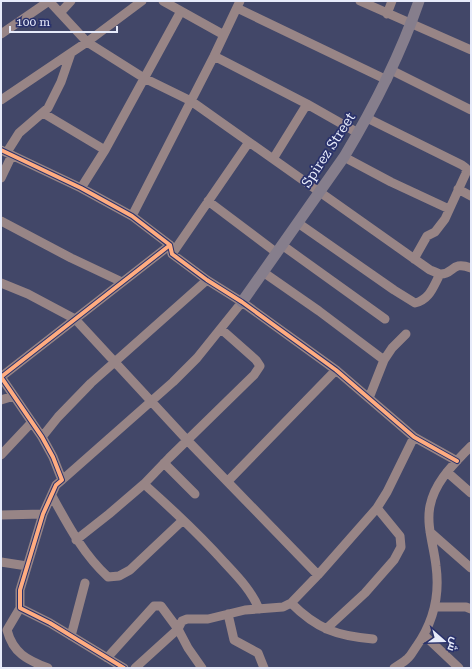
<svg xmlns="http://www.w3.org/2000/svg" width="472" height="669" viewBox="0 0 472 669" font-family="'Roboto Serif',Cairo,serif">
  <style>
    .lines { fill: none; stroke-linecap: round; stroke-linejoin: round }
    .minor { stroke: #988586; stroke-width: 9 }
    .major { stroke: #867e8c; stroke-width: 11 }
    .cycleway-casing { stroke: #29316b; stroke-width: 6 }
    .cycleway { stroke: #ffac80; stroke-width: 4 }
    .labels { text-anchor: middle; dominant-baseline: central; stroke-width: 3.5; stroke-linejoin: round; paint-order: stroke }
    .street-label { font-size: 14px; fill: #e7ebfa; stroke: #29316b }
  </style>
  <rect width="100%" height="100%" fill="#424768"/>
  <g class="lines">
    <!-- minor -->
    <path class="minor" d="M 49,1 L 87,42 L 144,78 L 191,101 L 430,270 C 433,271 437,273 440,274 C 454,275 451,260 471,268
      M 163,1 L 224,35
      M 360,1 L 471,50
      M 237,8 L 387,80
      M 60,13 L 71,1
      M 387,14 L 392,1
      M 1,34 L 49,1
      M 214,56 L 307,104 L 358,133
      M 391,70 L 471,110
      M 1,100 L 87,42 L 142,1
      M 43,113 L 105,150
      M 367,118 L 462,165 L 466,168 L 466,173 L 445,219 L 435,232 L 427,236 L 414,259
      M 1,150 L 81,188 L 132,216 L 170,245 L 172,254 L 207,280 L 242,302 L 336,370 L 414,437 L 457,461
      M 7,152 L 19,133 L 48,108 L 61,82 L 71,53
      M 344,157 L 391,182 L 449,209
      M 273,159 L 307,104
      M 1,178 L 12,155
      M 81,188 L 105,150 L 181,11
      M 458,189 L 471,196
      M 208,201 L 277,253
      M 132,216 L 214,56 L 240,1
      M 1,221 L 71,258 L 122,282
      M 298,223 L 394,290 L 415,303 C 430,299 433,287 440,274
      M 282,245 L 385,319
      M 172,254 L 249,142
      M 263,272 L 319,311 L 384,360
      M 1,283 L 28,294 L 75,319 L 187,440 L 318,575
      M 369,398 L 384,360 L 392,348 L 406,334
      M 1,400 L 14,396
      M 42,437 L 58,417 L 91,383 L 207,280
      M 1,455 L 32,422
      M 164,463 L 195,494
      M 447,472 L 471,493
      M 62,480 L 173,382 L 197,358 L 242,302
      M 228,481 L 336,370
      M 144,484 C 172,509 199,534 224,562 C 238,577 251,590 259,609
      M 52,496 C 68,525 83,554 108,577 L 119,576 L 130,570 L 183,520
      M 1,515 L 43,514
      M 430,532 L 471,568
      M 76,540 L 109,514 L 144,484 L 169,458 L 254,375 L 260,366 L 256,360 L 221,329
      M 1,562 L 27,566
      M 291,603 C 317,629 337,636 373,639
      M 435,607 L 466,607 L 471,609
      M 20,608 L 7,630 C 13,653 27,660 48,668
      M 228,614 L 234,640 L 258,653 L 264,668
      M 326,629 L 365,593 L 394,560 L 401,547 L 400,536 L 377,508
      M 424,635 L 459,668
      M 71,636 L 85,583
      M 107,658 L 154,606 L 161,606 L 178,629 L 188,648 L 202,668
      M 124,668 L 50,623 L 20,608 L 20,590 L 43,514 L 56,485 L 62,480 L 53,457 L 42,437 L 1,377 L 170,245
      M 135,668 L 178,629 L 182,621 L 187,619 L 208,619 L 245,610 L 283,607 L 291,603 L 318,575 L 377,508 L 387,492 L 414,437
      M 394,668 C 398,665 403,663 407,659 C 411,656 413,651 416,647 C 433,623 440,595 436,566 C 434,546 426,526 430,506 C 435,481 454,464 471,446"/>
    <!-- major -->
    <path class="major" d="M 242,302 L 344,157 C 374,107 400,56 419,1"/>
    <!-- cycleway casing -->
    <g class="cycleway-casing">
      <path id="cycleway" d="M 1,150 L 81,188 L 132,216 L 170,245 L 172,254 L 207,280 L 242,302 L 336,370 L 414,437 L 457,461
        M 124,668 L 50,623 L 20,608 L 20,590 L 43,514 L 56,485 L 62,480 L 53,457 L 42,437 L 1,377 L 170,245"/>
    </g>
    <!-- cycleway -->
    <use href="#cycleway" class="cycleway"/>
  </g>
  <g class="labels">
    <!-- street labels -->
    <g class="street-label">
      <text transform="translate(328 150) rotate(-57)">Spirez Street</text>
    </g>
  </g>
  <!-- border -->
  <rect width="472" height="669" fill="none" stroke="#e7ebfa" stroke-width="4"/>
  <!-- north arrow -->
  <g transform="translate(444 641) rotate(110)" stroke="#29316b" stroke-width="3" paint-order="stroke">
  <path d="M0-3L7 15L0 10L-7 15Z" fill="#e7ebfa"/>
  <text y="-6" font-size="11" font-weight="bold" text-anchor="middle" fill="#e7ebfa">ش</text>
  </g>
  <!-- scale -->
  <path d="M10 26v6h107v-6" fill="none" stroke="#e7ebfa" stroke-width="2"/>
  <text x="16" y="26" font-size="12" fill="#e7ebfa" stroke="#29316b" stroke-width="3" paint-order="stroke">100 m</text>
</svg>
